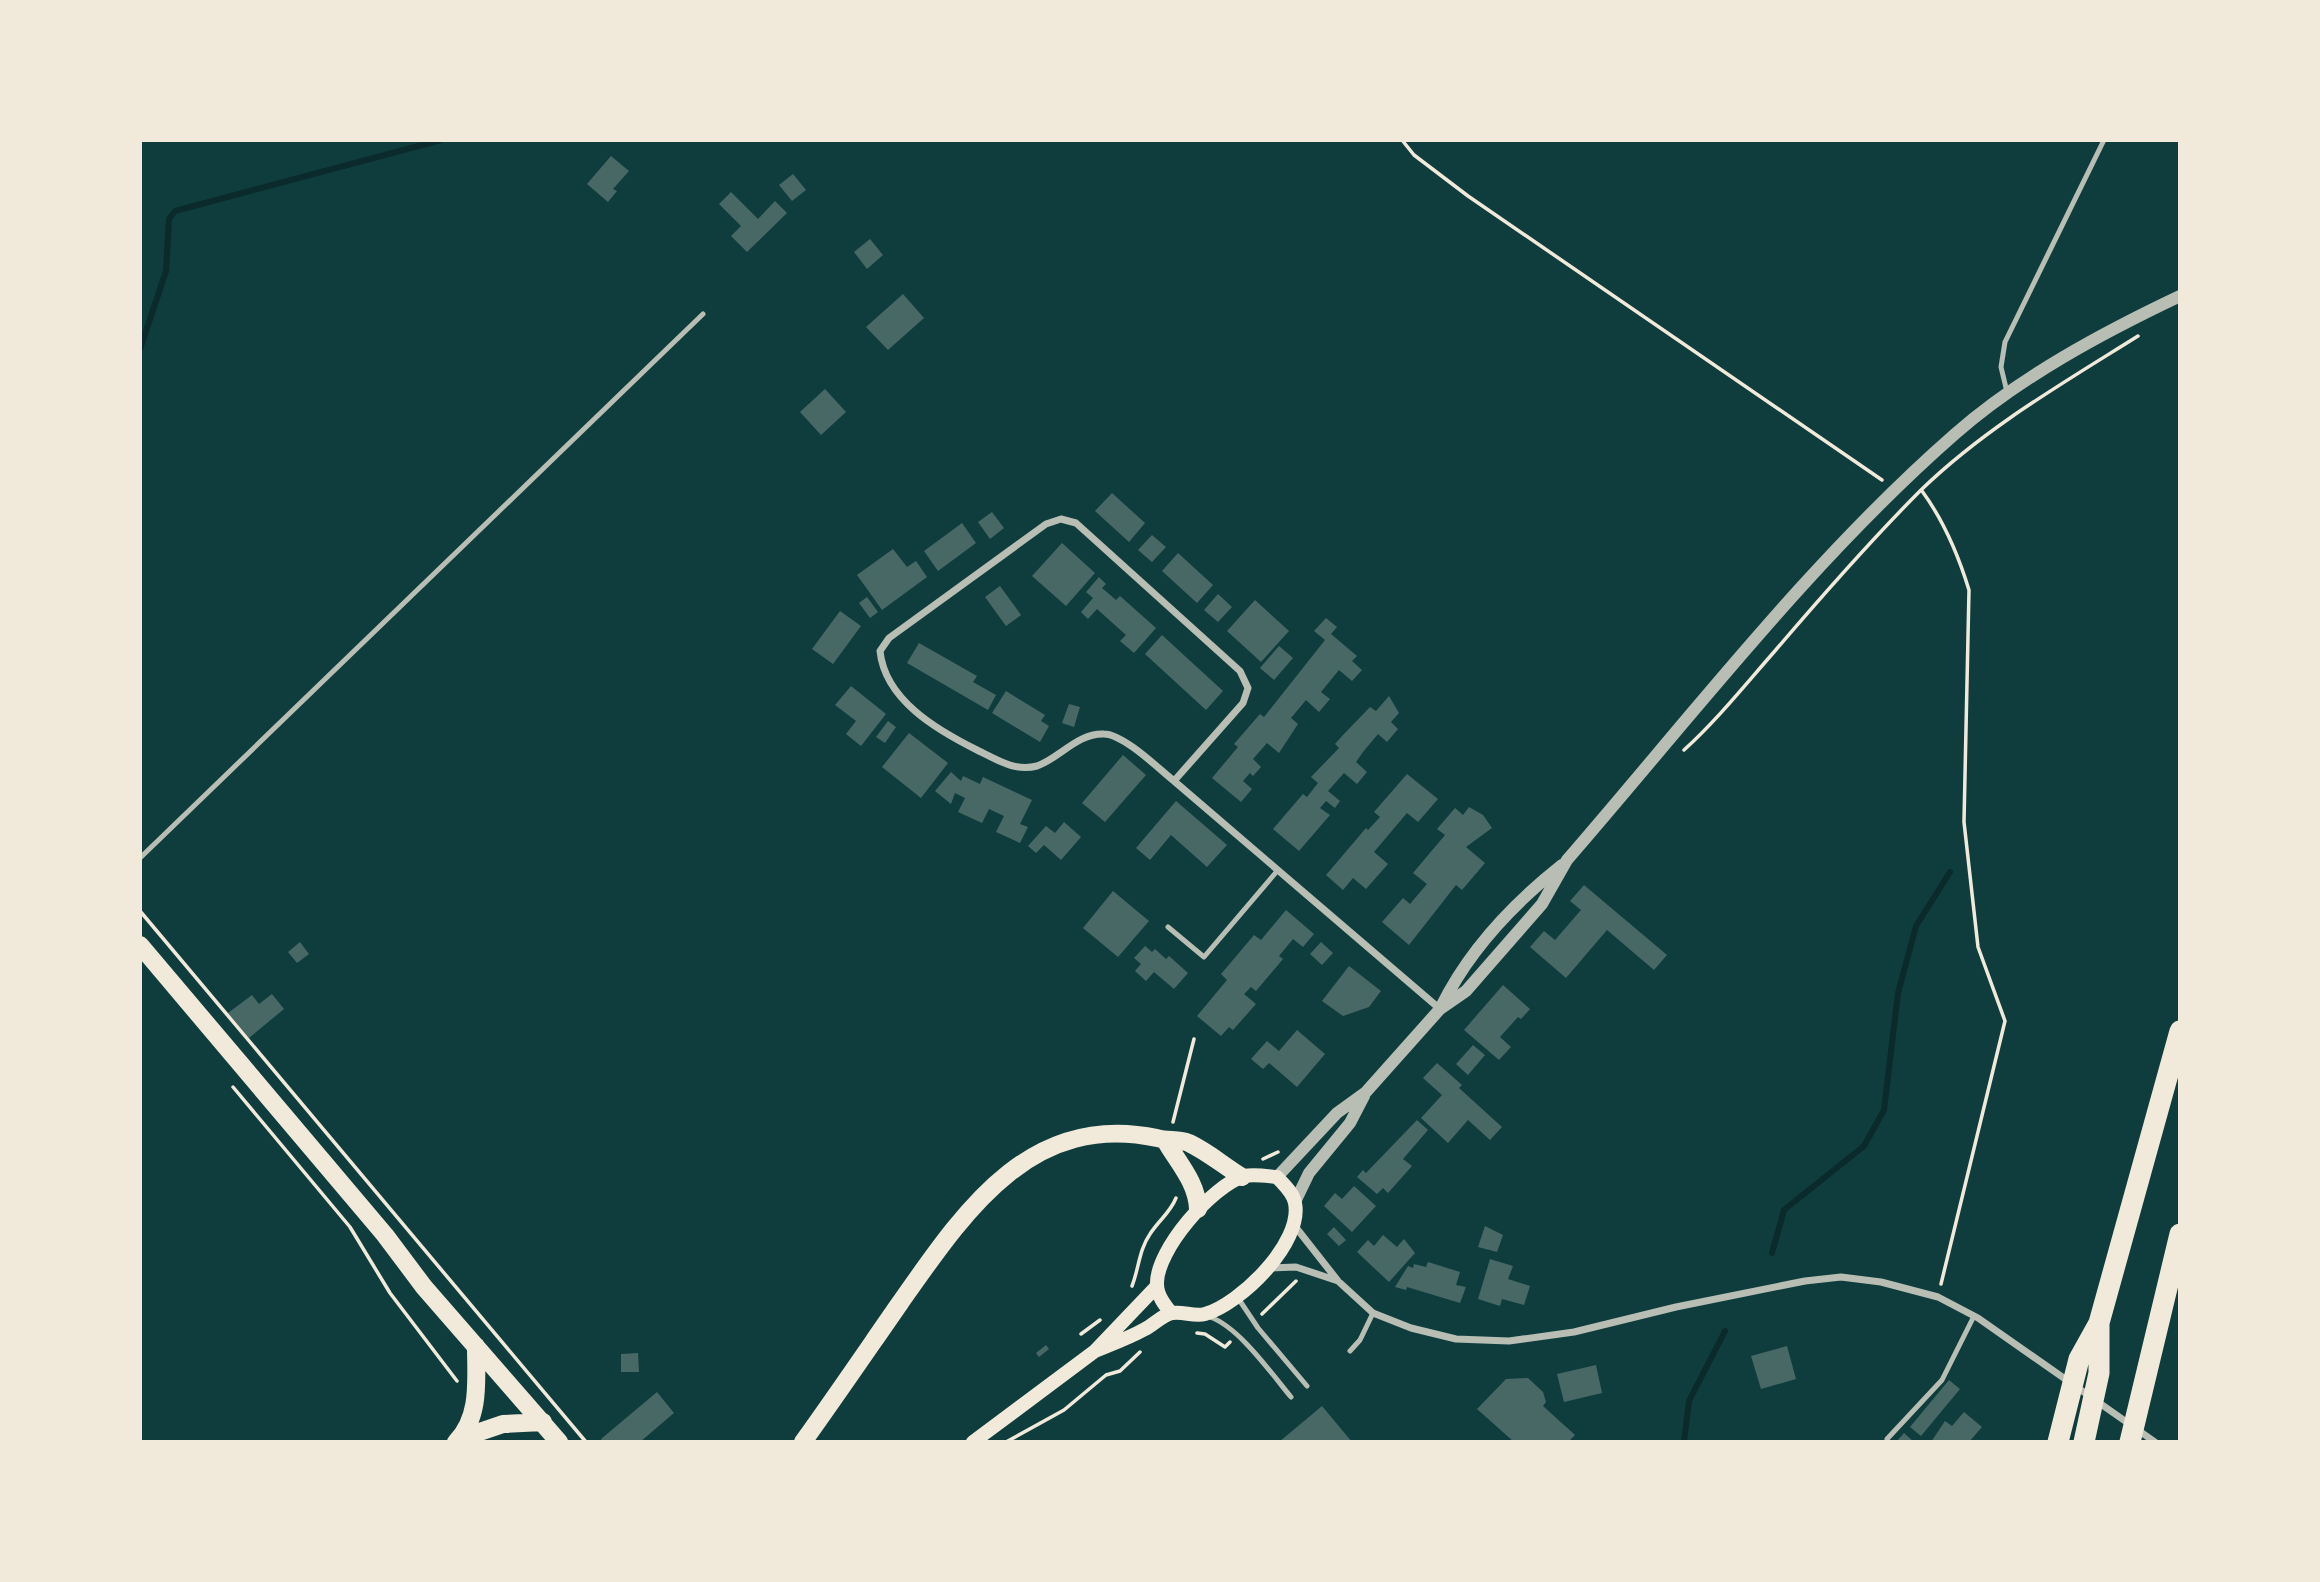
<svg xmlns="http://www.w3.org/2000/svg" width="2320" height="1582" viewBox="0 0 2320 1582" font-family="'Fira Sans Condensed',sans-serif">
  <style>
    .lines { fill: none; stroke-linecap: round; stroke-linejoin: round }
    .stream { stroke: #0a2a2b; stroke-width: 6 }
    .building { fill: #486865 }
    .path { stroke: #f1e9da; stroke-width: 3.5 }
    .service { stroke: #b8beb3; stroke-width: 5 }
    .minor { stroke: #b8beb3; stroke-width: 7 }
    .tertiary { stroke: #b8beb3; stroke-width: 12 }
    .secondary { stroke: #f1e9da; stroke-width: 14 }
    .primary { stroke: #f1e9da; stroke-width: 18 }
    .motorway { stroke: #f1e9da; stroke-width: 21 }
  </style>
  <rect width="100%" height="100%" fill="#0f3d3e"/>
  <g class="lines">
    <!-- stream -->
    <path class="stream" d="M 140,349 L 166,271 L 169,219 L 175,211 L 441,140
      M 1772,1253 L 1784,1210 L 1864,1146 L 1884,1110 L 1898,993 L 1916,926 L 1950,872
      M 1684,1442 L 1689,1401 L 1725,1331"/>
  </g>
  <!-- building -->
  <path class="building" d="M 611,156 L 629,171 L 613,189 L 617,191 L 608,202 L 587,184 Z
    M 793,174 L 806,190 L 792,201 L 779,185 Z
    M 731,192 L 758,219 L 775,201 L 787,213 L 747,252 L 731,236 L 741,226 L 719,204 Z
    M 870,239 L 883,255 L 867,269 L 854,252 Z
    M 903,294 L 924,318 L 888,350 L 866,327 Z
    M 825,389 L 846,412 L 821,435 L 800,412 Z
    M 1112,493 L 1145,523 L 1129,542 L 1095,511 Z
    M 992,512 L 1004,528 L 990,539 L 978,522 Z
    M 962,523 L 976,543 L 938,571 L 924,551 Z
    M 1152,535 L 1166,547 L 1152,562 L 1138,550 Z
    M 1062,543 L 1095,573 L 1066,606 L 1032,576 Z
    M 893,549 L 907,567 L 916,561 L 927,577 L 882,610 L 857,575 Z
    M 1178,553 L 1213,585 L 1197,603 L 1162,571 Z
    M 1099,577 L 1106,584 L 1102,588 L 1116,600 L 1120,596 L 1156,628 L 1134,653 L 1120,641 L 1126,635 L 1097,609 L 1088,619 L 1081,612 L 1093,598 L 1086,592 Z
    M 1000,586 L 1021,615 L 1006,626 L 985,597 Z
    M 1218,594 L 1232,607 L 1218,622 L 1204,610 Z
    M 867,597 L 878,612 L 870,618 L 859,603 Z
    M 1255,600 L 1289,631 L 1261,662 L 1227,631 Z
    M 840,611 L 861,626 L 833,664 L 812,649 Z
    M 1326,618 L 1337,627 L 1331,634 L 1357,656 L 1352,661 L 1362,670 L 1352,681 L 1339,670 L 1321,692 L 1330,699 L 1319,712 L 1306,700 L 1291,718 L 1298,724 L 1279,753 L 1267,743 L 1253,759 L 1261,767 L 1253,776 L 1250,773 L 1243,781 L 1252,789 L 1241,802 L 1212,778 L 1238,747 L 1234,744 L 1260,714 L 1264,717 L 1325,640 L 1314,631 Z
    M 1162,635 L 1223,691 L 1206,710 L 1145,654 Z
    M 919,643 L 977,676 L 973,682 L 996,695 L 988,710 L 907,663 Z
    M 1279,646 L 1293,658 L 1274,680 L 1260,668 Z
    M 851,686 L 886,714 L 861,746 L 846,734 L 856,721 L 835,705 Z
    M 1006,691 L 1045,715 L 1041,721 L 1049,726 L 1040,742 L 992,713 Z
    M 1389,696 L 1399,713 L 1391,722 L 1398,729 L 1387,742 L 1378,734 L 1363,752 L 1356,762 L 1367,772 L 1357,784 L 1344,773 L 1328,791 L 1340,801 L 1335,808 L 1326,801 L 1320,808 L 1330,815 L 1299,851 L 1273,829 L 1303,794 L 1307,797 L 1318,783 L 1311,777 L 1339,748 L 1335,744 L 1343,735 L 1370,707 L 1376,711 Z
    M 1069,704 L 1080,707 L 1074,727 L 1062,723 Z
    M 888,721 L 896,727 L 885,743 L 876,737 Z
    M 909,733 L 948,763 L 921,798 L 882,767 Z
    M 1123,755 L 1146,775 L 1105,822 L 1082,803 Z
    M 951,772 L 961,781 L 963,776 L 980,784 L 983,777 L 1032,800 L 1020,824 L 1028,827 L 1020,843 L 996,832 L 1004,816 L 989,809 L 982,823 L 958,812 L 965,798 L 955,793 L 951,804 L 935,791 Z
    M 1407,774 L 1438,799 L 1418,822 L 1407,813 L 1374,852 L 1388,864 L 1366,889 L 1353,878 L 1343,890 L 1326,875 L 1366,828 L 1368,830 L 1380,817 L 1374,812 Z
    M 1176,801 L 1227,845 L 1207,867 L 1171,835 L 1150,860 L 1136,848 Z
    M 1469,807 L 1483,815 L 1492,828 L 1466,847 L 1485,863 L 1462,890 L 1456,885 L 1409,945 L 1382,922 L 1403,898 L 1410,904 L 1427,884 L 1413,873 L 1445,835 L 1437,829 L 1455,808 L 1463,815 Z
    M 1064,822 L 1081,837 L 1061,860 L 1044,845 L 1036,853 L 1028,846 L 1046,826 L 1055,833 Z
    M 1584,885 L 1667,955 L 1654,970 L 1607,930 L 1566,978 L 1530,947 L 1544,931 L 1555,940 L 1581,910 L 1570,901 Z
    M 1113,891 L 1149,921 L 1118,957 L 1083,928 Z
    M 1286,910 L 1314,934 L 1303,947 L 1293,939 L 1279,956 L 1283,959 L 1256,991 L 1251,987 L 1244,994 L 1256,1004 L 1233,1030 L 1229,1027 L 1221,1036 L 1197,1016 L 1227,980 L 1221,974 L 1227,967 L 1254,935 L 1261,940 Z
    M 300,942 L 309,954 L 297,963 L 288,952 Z
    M 1321,942 L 1333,953 L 1322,965 L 1310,954 Z
    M 1145,946 L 1152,952 L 1155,949 L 1166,959 L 1169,956 L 1188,973 L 1174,989 L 1154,972 L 1146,981 L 1135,971 L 1141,964 L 1134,958 Z
    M 1349,966 L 1381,991 L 1369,1007 L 1343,1016 L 1322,1001 Z
    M 1503,985 L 1530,1009 L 1521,1019 L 1518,1017 L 1500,1037 L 1511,1047 L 1499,1060 L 1464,1030 Z
    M 272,994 L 284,1009 L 249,1038 L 228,1013 L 252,995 L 259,1004 Z
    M 1297,1030 L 1325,1054 L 1297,1087 L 1269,1063 L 1263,1069 L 1251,1059 L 1267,1041 L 1279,1051 Z
    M 1473,1045 L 1485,1055 L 1468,1075 L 1456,1064 Z
    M 1437,1063 L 1462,1085 L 1459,1088 L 1502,1127 L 1490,1140 L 1468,1120 L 1448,1143 L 1421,1118 L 1442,1095 L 1423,1078 Z
    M 1417,1120 L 1428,1130 L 1403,1159 L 1412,1166 L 1388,1193 L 1383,1188 L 1377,1194 L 1357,1177 L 1363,1170 L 1366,1173 Z
    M 1354,1186 L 1376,1206 L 1352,1232 L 1324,1206 L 1335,1193 L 1342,1199 Z
    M 1485,1226 L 1503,1235 L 1497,1252 L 1478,1247 Z
    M 1334,1227 L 1346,1240 L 1339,1246 L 1327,1234 Z
    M 1383,1235 L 1397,1247 L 1404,1239 L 1415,1253 L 1389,1282 L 1357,1252 L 1368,1240 L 1374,1246 Z
    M 1490,1259 L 1513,1266 L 1508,1279 L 1530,1286 L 1524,1305 L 1502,1299 L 1500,1306 L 1478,1299 Z
    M 1428,1262 L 1460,1272 L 1456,1285 L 1466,1287 L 1460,1303 L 1407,1287 L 1406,1290 L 1395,1287 L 1408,1266 L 1413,1268 L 1414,1264 L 1426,1267 Z
    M 1046,1345 L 1049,1349 L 1039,1357 L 1036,1353 Z
    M 1787,1346 L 1796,1379 L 1761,1389 L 1751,1356 Z
    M 638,1353 L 639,1372 L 621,1372 L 621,1354 Z
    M 1596,1365 L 1602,1393 L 1564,1402 L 1557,1374 Z
    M 1528,1378 L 1543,1392 L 1546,1402 L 1543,1406 L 1575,1435 L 1568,1442 L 1514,1442 L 1477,1409 L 1506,1379 Z
    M 1949,1380 L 1960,1389 L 1921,1436 L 1910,1427 Z
    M 657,1392 L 674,1413 L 640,1442 L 603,1442 L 601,1439 Z
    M 1322,1406 L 1352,1442 L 1279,1442 Z
    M 1964,1412 L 1982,1427 L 1969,1442 L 1931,1442 L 1945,1421 L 1952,1426 Z
    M 1904,1433 L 1914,1442 L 1896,1442 Z"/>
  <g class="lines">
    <!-- path -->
    <path class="path" d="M 1402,140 L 1414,155 L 1468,196 L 1882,480
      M 1922,491 C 1944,521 1958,554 1969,590 L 1964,822 L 1978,947 L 2005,1021 L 1941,1284
      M 1684,750 C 1717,720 1745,685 1774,652 C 1821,597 1870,541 1921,490 C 1985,428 2063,383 2138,336
      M 140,911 L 586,1442
      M 233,1087 L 350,1227 L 390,1293 L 457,1381
      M 1173,1122 L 1194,1039
      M 1263,1159 L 1278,1152
      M 1132,1286 C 1139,1268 1139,1250 1150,1234 C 1159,1220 1170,1213 1176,1198
      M 1262,1314 L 1296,1281
      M 1197,1333 L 1205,1334 L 1225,1347 L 1230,1342
      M 1081,1334 L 1100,1320
      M 1006,1442 L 1064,1410 L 1106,1375 L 1120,1371 L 1140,1352"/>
    <!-- service -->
    <path class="service" d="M 2007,392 L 2001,367 L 2005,342 L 2104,140
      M 140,858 L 703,314
      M 1168,927 L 1204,957 L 1278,870
      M 1238,1298 L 1258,1328 L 1307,1386
      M 1210,1317 C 1239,1327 1271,1373 1291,1397
      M 1350,1351 L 1360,1340 L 1373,1313
      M 1887,1439 L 1942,1380 L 1974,1316"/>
    <!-- minor -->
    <path class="minor" d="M 1174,781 C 1158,768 1123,734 1104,734 C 1077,733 1060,758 1037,766 C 1014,772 996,759 977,750 C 937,730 885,700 880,651 L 889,638 L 1046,524 L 1061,519 L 1076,523 L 1240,671 L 1248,688 L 1243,703 L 1174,781 L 1440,1009
      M 1294,1225 L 1338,1281 L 1373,1313 L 1411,1328 L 1456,1339 L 1509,1341 L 1574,1332 L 1676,1307 L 1805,1281 L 1841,1277 L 1881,1282 L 1938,1297 L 1978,1318 L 2155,1442
      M 1269,1268 L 1296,1267 L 1338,1281"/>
    <!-- tertiary -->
    <path class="tertiary" d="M 1441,1007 C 1468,952 1514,903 1562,865
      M 1277,1177 L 1337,1113 L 1366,1092 L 1440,1009 L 1466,991 L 1542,904 L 1567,860 C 1691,717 1812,559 1955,434 C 2020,377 2102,333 2180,296
      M 1295,1202 L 1309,1173 L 1350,1123 L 1364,1096"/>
    <!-- secondary -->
    <path class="secondary" d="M 1095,1351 C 1112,1344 1129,1338 1145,1329 C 1153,1325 1164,1314 1172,1313 C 1183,1311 1194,1317 1205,1314 C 1240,1304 1303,1243 1295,1203 C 1293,1192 1283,1184 1277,1177 C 1266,1176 1254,1174 1244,1176 C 1212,1186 1156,1250 1157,1284 C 1157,1295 1164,1304 1171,1313
      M 973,1442 L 1095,1351 L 1157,1286"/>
    <!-- primary -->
    <path class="primary" d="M 140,945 L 385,1235 L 424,1287 L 559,1442
      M 1165,1140 C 1178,1163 1197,1182 1198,1209
      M 459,1439 L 503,1424 L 543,1422
      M 456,1442 C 481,1417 476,1379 476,1346
      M 803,1442 C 836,1396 868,1349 900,1303 C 964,1212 1030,1111 1157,1138 C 1167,1141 1179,1139 1189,1143 C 1208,1152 1224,1166 1242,1177"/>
    <!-- motorway -->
    <path class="motorway" d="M 2058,1442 L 2079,1359 L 2099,1323 L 2180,1031
      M 2084,1442 L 2099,1373 L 2099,1325
      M 2130,1442 L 2180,1234"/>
  </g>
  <!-- border -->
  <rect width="2320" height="1582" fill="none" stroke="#f1e9da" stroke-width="284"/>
</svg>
